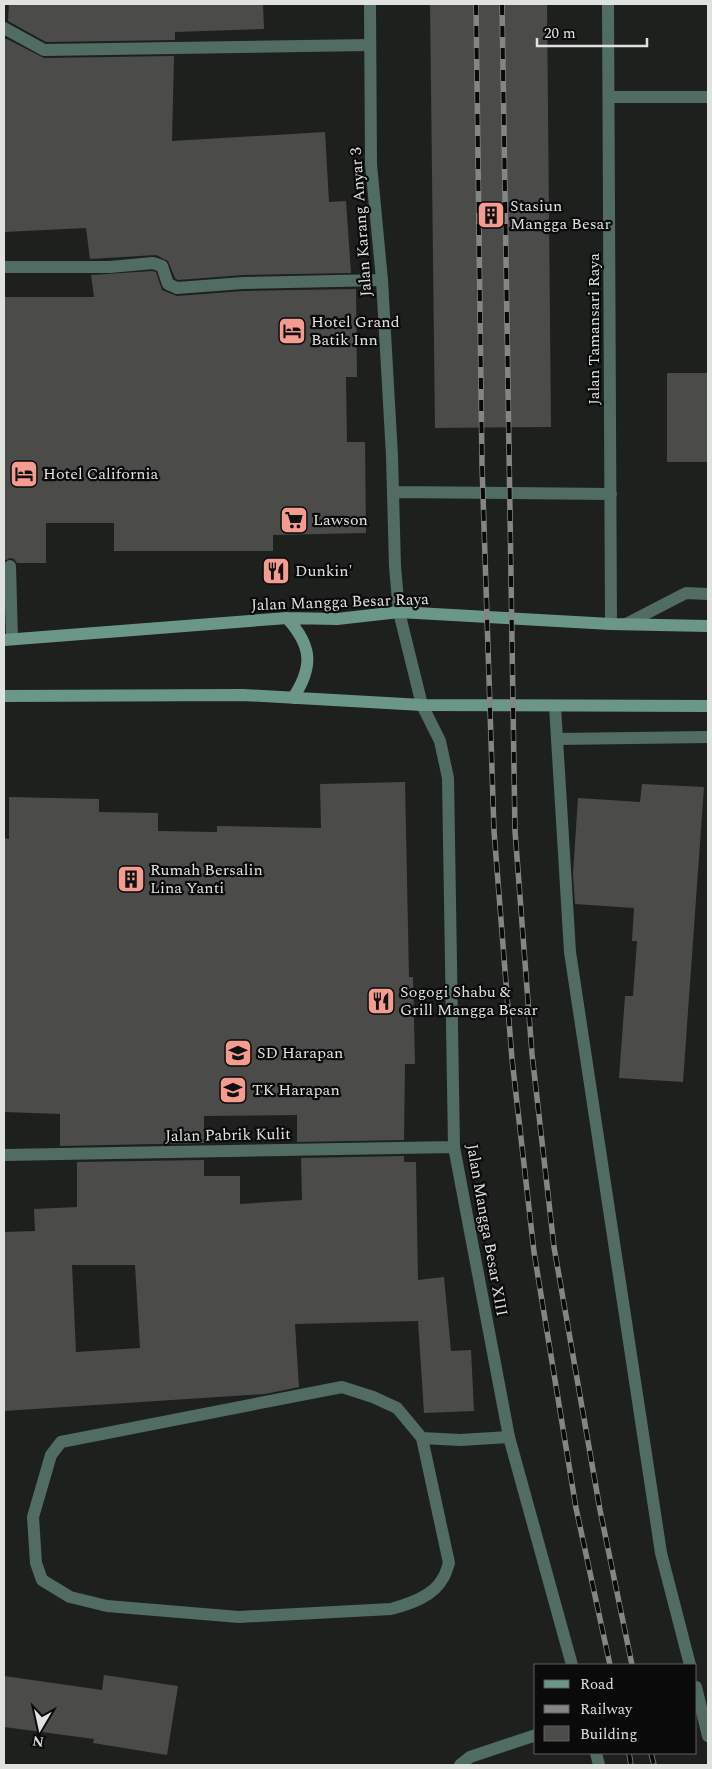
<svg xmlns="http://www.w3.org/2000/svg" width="712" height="1769" viewBox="0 0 712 1769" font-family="Spectral,serif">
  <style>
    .building { fill: #4b4c49; fill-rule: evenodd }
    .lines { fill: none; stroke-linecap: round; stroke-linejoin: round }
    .service { stroke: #516c62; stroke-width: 12 }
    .minor { stroke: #516c62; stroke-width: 12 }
    .tertiary { stroke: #516c62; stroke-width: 12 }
    .secondary { stroke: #6b9789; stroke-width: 12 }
    .rail-casing { stroke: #848684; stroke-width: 5.5 }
    .rail { stroke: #090a09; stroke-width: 4; stroke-dasharray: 11; stroke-linecap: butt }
    .labels { text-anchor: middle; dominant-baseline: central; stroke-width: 4.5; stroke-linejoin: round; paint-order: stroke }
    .poi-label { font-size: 16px; fill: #e0e2e0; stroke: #090a09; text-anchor: start }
    .street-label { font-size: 16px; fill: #e0e2e0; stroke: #090a09 }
  </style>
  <rect width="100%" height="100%" fill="#1e201e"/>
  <!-- building -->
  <path class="building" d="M 9,4 L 263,4 L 264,29 L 175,32 L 175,40 L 46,42 L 8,21 Z
    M 430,4 L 547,4 L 551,427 L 435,428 Z
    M 4,39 L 7,39 L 44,58 L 174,56 L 172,141 L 325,132 L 329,202 L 346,201 L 351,273 L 243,275 L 178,280 L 175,278 L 168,261 L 156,255 L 90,259 L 86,228 L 4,232 Z
    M 152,271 L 156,272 L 162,290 L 177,296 L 243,291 L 356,289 L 357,377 L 346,377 L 347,442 L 365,442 L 366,533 L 273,535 L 273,551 L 114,551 L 114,523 L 46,523 L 46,563 L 17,563 L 14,559 L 10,558 L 4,561 L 4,297 L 94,297 L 91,275 Z
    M 667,373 L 708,373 L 708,462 L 667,462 Z
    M 405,782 L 409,977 L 413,977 L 415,1064 L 405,1064 L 404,1140 L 297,1142 L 297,1115 L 204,1116 L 204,1143 L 60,1146 L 60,1114 L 4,1112 L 4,838 L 9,839 L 9,797 L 99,799 L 99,812 L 158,813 L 158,831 L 217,832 L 217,826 L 321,828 L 320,784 Z
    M 642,784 L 704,787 L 683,1082 L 619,1078 L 625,996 L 633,996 L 637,941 L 632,941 L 634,908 L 575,904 L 573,874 L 578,798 L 640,802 Z
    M 404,1156 L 404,1162 L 416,1162 L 418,1280 L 444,1277 L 451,1351 L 471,1350 L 474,1411 L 424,1413 L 418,1321 L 295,1324 L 299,1387 L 265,1394 L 4,1411 L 4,1232 L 35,1231 L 34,1209 L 77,1207 L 77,1162 L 204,1160 L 204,1176 L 240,1176 L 240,1204 L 302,1200 L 301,1158 ZM 72,1265 L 135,1265 L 140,1348 L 76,1352 Z
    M 104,1675 L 178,1686 L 167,1755 L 93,1743 L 94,1739 L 4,1727 L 4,1676 L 102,1690 Z"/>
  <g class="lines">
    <!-- service -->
    <path class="service" d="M 609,97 L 708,97
      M 10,566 L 12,639
      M 626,624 L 686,593 L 708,594
      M 557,739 L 708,737
      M 342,1387 L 373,1397 L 397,1408 L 422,1438 L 449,1563 C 447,1568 446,1574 443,1578 C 434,1596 410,1604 391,1609 L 239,1617 L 107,1606 L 70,1597 L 42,1580 L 36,1563 L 33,1517 L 51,1455 L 61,1442 Z
      M 422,1438 L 460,1440 L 509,1437"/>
    <!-- minor -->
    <path class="minor" d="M 4,28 L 44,50 L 370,45
      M 4,267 L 110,267 L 153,263 L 162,266 L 168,284 L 177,288 L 243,283 L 382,280
      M 422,705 L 440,741 L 448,778 L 454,1147 L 509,1437 L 572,1665
      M 555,706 L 570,952 L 661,1553 L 690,1665
      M 4,1155 L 454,1147
      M 696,1687 L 708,1736
      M 596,1753 L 599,1765
      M 460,1765 L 470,1757 L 536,1735"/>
    <!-- tertiary -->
    <path class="tertiary" d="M 370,4 L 371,164 L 382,280 L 392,456 L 395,566 L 399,612 L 422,705
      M 608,4 L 611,624
      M 393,492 L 611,494"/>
    <!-- secondary -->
    <path class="secondary" d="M 287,618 C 312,646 314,666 293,698
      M 4,640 L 287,618 L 337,619 L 399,612 L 611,624 L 708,626
      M 4,696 L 243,695 L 422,705 L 708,706"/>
    <!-- rail casing -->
    <g class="rail-casing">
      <path id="rail" d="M 476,4 L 482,465 L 494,831 L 512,1059 L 534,1252 L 576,1508 L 610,1665
        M 502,4 L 515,831 L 532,1054 L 554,1247 L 600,1510 L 632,1665
        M 629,1753 L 631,1765
        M 651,1753 L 654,1765"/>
    </g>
    <!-- rail -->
    <use href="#rail" class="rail"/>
  </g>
  <!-- icons -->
  <defs>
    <g id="building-square" transform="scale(1.4375)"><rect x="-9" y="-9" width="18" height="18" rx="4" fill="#f59c91" stroke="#090a09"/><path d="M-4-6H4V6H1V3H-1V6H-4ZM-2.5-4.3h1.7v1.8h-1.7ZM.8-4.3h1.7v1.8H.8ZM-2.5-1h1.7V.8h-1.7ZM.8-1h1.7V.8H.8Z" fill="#111"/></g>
    <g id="hotel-square" transform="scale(1.4375)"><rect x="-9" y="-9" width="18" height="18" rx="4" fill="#f59c91" stroke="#090a09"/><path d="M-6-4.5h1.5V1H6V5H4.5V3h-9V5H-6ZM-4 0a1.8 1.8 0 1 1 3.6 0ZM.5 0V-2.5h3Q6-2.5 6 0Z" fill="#111"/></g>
    <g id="supermarket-square" transform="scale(1.4375)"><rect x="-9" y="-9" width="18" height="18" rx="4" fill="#f59c91" stroke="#090a09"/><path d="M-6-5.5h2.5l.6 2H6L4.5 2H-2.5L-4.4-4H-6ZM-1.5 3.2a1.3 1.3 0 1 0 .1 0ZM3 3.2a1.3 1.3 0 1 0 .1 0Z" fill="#111"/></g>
    <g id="restaurant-square" transform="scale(1.4375)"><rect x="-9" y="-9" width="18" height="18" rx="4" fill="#f59c91" stroke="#090a09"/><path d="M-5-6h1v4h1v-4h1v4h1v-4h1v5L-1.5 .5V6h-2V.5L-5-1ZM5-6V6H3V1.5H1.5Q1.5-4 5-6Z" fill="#111"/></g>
    <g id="school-square" transform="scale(1.4375)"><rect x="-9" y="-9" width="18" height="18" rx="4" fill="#f59c91" stroke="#090a09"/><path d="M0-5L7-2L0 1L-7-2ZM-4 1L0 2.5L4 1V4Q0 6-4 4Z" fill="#111"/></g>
  </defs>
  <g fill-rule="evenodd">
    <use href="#building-square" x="491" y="215"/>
    <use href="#hotel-square" x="292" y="331"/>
    <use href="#hotel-square" x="24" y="474"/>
    <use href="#supermarket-square" x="294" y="520"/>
    <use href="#restaurant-square" x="276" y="571"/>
    <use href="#building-square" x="131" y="879"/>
    <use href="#restaurant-square" x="381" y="1001"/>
    <use href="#school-square" x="238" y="1053"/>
    <use href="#school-square" x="233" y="1090"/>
  </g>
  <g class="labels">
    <!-- poi labels -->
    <g class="poi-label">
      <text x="510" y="206">Stasiun<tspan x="510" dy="18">Mangga Besar</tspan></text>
      <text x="311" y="322">Hotel Grand<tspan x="311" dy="18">Batik Inn</tspan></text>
      <text x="43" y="474">Hotel California</text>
      <text x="313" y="520">Lawson</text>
      <text x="295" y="571">Dunkin'</text>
      <text x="150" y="870">Rumah Bersalin<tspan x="150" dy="18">Lina Yanti</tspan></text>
      <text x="400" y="992">Sogogi Shabu &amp;<tspan x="400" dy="18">Grill Mangga Besar</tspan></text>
      <text x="257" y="1053">SD Harapan</text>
      <text x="252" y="1090">TK Harapan</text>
    </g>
    <!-- street labels -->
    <g class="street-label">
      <text transform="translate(361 222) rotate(-94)">Jalan Karang Anyar 3</text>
      <text transform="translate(594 329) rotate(-90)">Jalan Tamansari Raya</text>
      <text transform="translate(340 602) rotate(-2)">Jalan Mangga Besar Raya</text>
      <text transform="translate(228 1135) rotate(-1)">Jalan Pabrik Kulit</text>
      <text transform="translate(487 1230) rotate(80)">Jalan Mangga Besar XIII</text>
    </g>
  </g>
  <!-- border -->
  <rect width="712" height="1769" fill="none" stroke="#e0e2e0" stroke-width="10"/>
  <!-- legend -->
  <rect x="534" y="1664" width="162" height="90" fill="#090a09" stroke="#5f605f"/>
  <rect x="544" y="1680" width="25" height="8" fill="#6b9789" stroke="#5f605f"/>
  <text x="580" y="1689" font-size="15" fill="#e0e2e0">Road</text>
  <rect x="544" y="1705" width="25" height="8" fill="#848684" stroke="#5f605f"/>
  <text x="580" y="1714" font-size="15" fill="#e0e2e0">Railway</text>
  <rect x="544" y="1726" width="25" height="15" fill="#4b4c49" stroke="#5f605f"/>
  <text x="580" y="1739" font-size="15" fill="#e0e2e0">Building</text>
  <!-- north arrow -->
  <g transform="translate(40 1729) rotate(189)" stroke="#090a09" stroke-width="4" paint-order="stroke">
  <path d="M0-4L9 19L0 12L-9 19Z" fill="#e0e2e0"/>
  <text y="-8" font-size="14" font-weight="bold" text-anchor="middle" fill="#e0e2e0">N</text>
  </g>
  <!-- scale -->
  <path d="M537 38v8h110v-8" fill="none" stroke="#e0e2e0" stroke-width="2.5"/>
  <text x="544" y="38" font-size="15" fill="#e0e2e0" stroke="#090a09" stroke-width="4" paint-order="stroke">20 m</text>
</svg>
